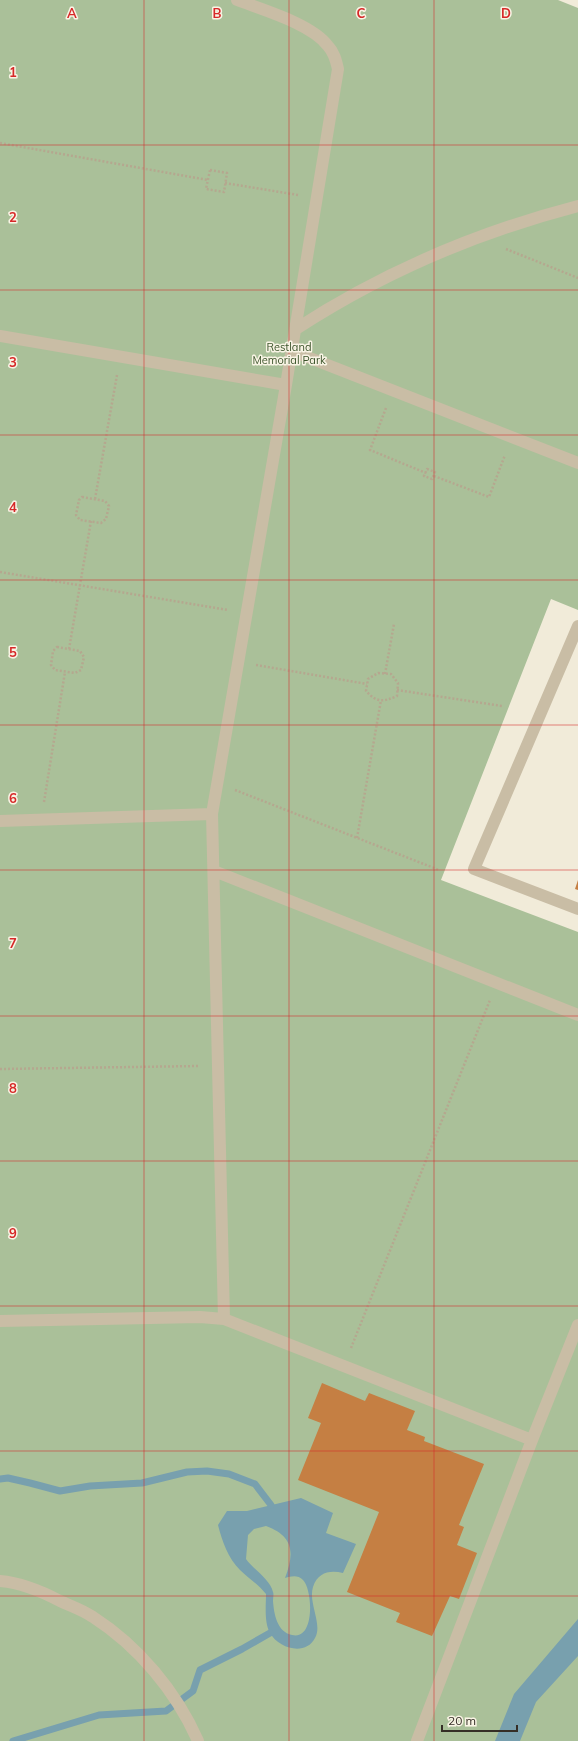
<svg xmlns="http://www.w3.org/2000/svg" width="578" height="1741" viewBox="0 0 578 1741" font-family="Mulish,sans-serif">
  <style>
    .green { fill: #aac099 }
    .water { fill: #78a0ae; fill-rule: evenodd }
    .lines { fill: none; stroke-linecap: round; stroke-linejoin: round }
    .stream { stroke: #78a0ae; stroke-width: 7 }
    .building { fill: #c57f43 }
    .path { stroke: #b5a78f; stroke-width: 2.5; stroke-dasharray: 2 2; stroke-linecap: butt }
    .minor { stroke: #c9bda5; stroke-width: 12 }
    .grid { fill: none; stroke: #d62828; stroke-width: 1; stroke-opacity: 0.55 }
    .labels { text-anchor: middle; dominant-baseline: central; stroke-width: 3; stroke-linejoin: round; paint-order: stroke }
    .park-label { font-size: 11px; fill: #3b532a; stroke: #f9f4e5 }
    .grid-label { font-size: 13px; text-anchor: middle; font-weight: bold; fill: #d62828; stroke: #f9f4e5; stroke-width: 3; stroke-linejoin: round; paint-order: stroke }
  </style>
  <rect width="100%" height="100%" fill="#f1ebd9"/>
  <!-- green -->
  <path class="green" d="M 0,0 L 558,0 L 578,8 L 578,610 L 551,599 L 441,880 L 578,932 L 578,1741 L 0,1741 Z"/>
  <!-- water -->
  <path class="water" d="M 301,1498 L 333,1513 L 326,1533 L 356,1544 L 343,1573 C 330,1570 318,1572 313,1587 C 308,1603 323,1624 315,1638 C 306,1656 279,1649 270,1633 C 264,1622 266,1606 266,1594 C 257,1583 249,1579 240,1570 C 228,1558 222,1541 218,1525 L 227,1511 L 247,1511 ZM 266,1526 C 293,1536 295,1552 285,1578 C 292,1576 298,1575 303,1580 C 313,1590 315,1641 292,1635 C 277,1632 274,1614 273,1601 C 273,1598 274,1594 273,1592 C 270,1579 253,1569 246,1559 L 248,1535 L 254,1529 Z
    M 578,1619 L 578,1656 L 536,1702 L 520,1741 L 495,1741 L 514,1694 Z"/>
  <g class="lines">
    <!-- stream -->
    <path class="stream" d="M 0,1479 L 8,1478 L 30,1483 L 60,1491 L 90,1486 L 142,1483 L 187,1472 L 207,1471 L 229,1474 L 255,1484 L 271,1505
      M 13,1741 L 99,1715 L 166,1711 L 193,1691 L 200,1670 L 242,1649 L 270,1633"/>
  </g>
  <!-- building -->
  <path class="building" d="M 578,880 L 578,890 L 575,889 Z
    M 322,1383 L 365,1401 L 369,1393 L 415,1411 L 407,1430 L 425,1437 L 424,1441 L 484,1464 L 459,1525 L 464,1527 L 457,1545 L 477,1553 L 459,1599 L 450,1596 L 432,1636 L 396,1622 L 400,1613 L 347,1592 L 379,1512 L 298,1480 L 321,1423 L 308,1418 Z"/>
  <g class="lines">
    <!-- path -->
    <path class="path" d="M 0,143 L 208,180
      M 210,170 L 227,173 L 224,192 L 206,189 Z
      M 225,183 L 298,195
      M 506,249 L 578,278
      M 386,408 L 370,450 L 426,473
      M 427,469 L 435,472 L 432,479 L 424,476 Z
      M 434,476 L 489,497 L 505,455
      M 82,497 L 105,501 L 109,506 L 106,519 L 101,523 L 80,520 L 76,515 L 79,500 Z
      M 95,499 L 117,375
      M 0,572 L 228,610
      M 57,647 L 80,651 L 84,657 L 81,670 L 75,673 L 55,670 L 51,665 L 53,651 Z
      M 69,649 L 91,521
      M 256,665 L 367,684
      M 378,673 L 391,674 L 398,683 L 397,696 C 383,702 377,703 366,691 L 368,679 Z
      M 385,674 L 394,624
      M 397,690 L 502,706
      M 235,790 L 439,870
      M 44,802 L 65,672
      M 357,838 L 381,700
      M 0,1069 L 199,1066
      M 351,1348 L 490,1000"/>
    <!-- minor -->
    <path class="minor" d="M 296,329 C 382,273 478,232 578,206
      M 0,336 L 286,385
      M 292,351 L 578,463
      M 578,626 L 474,869 L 578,909
      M 0,821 L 212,814
      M 214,871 L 578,1015
      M 224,1319 L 212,814 L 286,385 L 338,69 C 336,60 334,52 328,46 C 312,24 263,10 237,0
      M 0,1321 L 200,1317 L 224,1319 L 532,1440
      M 0,1581 C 22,1583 41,1591 60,1601 C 71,1606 83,1610 93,1617 C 138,1646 176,1691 198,1741
      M 417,1741 L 532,1440 L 578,1325"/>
  </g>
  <!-- grid -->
  <path class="grid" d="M 144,0 L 144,1741M 289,0 L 289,1741M 434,0 L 434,1741M 0,145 L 578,145M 0,290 L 578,290M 0,435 L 578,435M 0,580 L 578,580M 0,725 L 578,725M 0,870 L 578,870M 0,1016 L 578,1016M 0,1161 L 578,1161M 0,1306 L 578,1306M 0,1451 L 578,1451M 0,1596 L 578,1596"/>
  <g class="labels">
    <!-- park labels -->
    <g class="park-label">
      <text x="289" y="347">Restland<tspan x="289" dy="13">Memorial Park</tspan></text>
    </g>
  </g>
  <g class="grid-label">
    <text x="72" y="18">A</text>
    <text x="217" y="18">B</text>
    <text x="361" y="18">C</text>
    <text x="506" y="18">D</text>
    <text x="13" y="77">1</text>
    <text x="13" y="222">2</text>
    <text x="13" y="367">3</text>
    <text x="13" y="512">4</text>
    <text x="13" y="657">5</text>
    <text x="13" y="803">6</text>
    <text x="13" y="948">7</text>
    <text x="13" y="1093">8</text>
    <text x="13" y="1238">9</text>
  </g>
  <!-- scale -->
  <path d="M442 1725v6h75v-6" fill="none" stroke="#352e26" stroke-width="2"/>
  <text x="448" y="1725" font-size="12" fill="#352e26" stroke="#f9f4e5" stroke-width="3" paint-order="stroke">20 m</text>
</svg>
